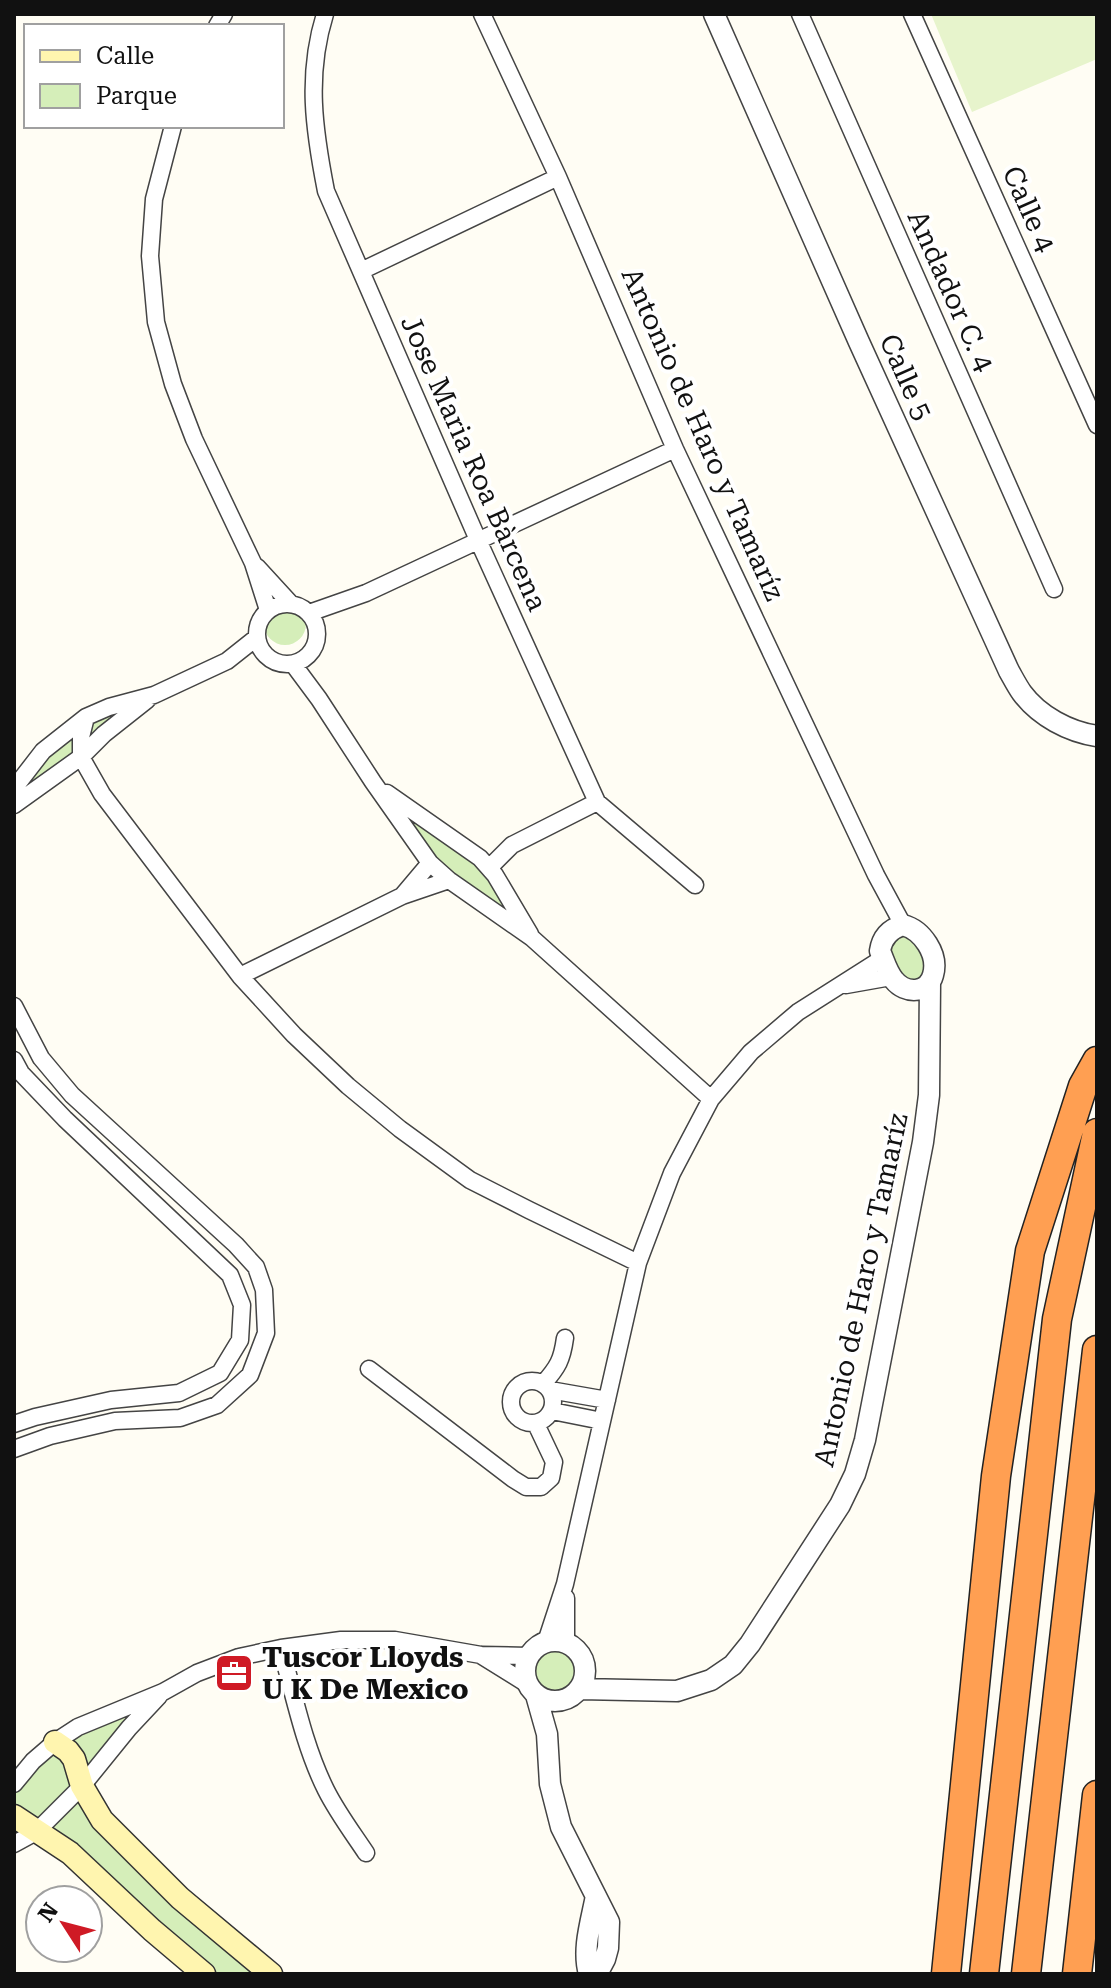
<svg xmlns="http://www.w3.org/2000/svg" width="1111" height="1988" viewBox="0 0 1111 1988" font-family="'Roboto Serif',serif">
  <style>
    .green { fill: #d5eeb9 }
    .pitch { fill: #e7f4cc }
    .lines { fill: none; stroke-linecap: round; stroke-linejoin: round }
    .minor-casing { stroke: #444; stroke-width: 19 }
    .tertiary-casing { stroke: #444; stroke-width: 23 }
    .secondary-casing { stroke: #333; stroke-width: 25 }
    .motorway-casing { stroke: #222; stroke-width: 31 }
    .minor { stroke: #fff; stroke-width: 16 }
    .tertiary { stroke: #fff; stroke-width: 20 }
    .secondary { stroke: #fff5af; stroke-width: 22 }
    .motorway { stroke: #ff9f52; stroke-width: 28 }
    .labels { text-anchor: middle; dominant-baseline: central; stroke-width: 8; stroke-linejoin: round; paint-order: stroke }
    .street-label { font-size: 28px; fill: #111; stroke: #fff }
    .poi-label { font-size: 28px; font-weight: bold; fill: #111; stroke: #fff; text-anchor: start }
  </style>
  <rect width="100%" height="100%" fill="#fffdf4"/>
  <!-- green -->
  <path class="green" d="M264 624a21 21 0 1 1 42 0a21 21 0 1 1-42 0Z
    M 154,695 L 50,780 L 14,791 L 86,717 Z
    M 373,782 L 468,849 L 532,938 L 449,880 Z
    M 903,925 L 934,963 L 913,991 L 881,944 Z
    M525 1671a30 30 0 1 1 60 0a30 30 0 1 1-60 0Z
    M 163,1692 L 82,1786 L 271,1974 L 204,1974 L 36,1832 L 14,1844 L 14,1784 L 55,1742 Z"/>
  <!-- pitch -->
  <path class="pitch" d="M 931,14 L 1097,14 L 1097,59 L 972,112 Z"/>
  <g class="lines">
    <!-- minor casing -->
    <g class="minor-casing">
      <path id="minor" d="M 325,14 C 306,75 314,130 326,191 L 478,540 L 597,802 L 695,885
        M 482,14 L 558,177 L 675,449 L 876,875 L 903,925
        M 800,14 L 1054,589
        M 912,14 L 1097,425
        M 217,26 L 224,14
        M 173,126 L 154,199 L 150,256 L 156,322 L 173,384 L 194,439 L 253,563 L 268,610
        M 361,271 L 558,177
        M 257,567 L 290,603
        M257 634a30 30 0 1 1 60 0a30 30 0 1 1-60 0Z
        M 309,613 L 366,593 L 675,449
        M 293,664 L 319,699 L 373,782 L 430,863 L 449,880 L 532,938 L 711,1099
        M 86,717 L 81,737 L 81,757 L 102,794 L 240,976 L 294,1035 L 348,1086 L 400,1129 L 470,1180 L 529,1210 L 638,1263
        M 14,791 L 19,782 L 43,751 L 86,717 L 109,707 L 154,695 L 227,661 L 256,638
        M 387,793 L 480,858 L 495,875 L 530,934
        M 14,805 L 81,757 L 104,734 L 147,700
        M 489,868 L 512,845 L 597,802
        M 403,895 L 430,863
        M 240,976 L 402,896 L 449,880
        M 846,985 L 891,977
        M 14,1006 L 41,1058 L 72,1095 L 236,1245 L 256,1267 L 264,1290 L 266,1333 L 250,1375 L 217,1405 L 180,1418 L 115,1421 L 50,1436 L 14,1449
        M 14,1060 L 21,1073 L 65,1119 L 230,1275 L 242,1305 L 240,1340 L 220,1373 L 179,1393 L 111,1400 L 35,1417 L 14,1424
        M 369,1369 L 513,1479 L 526,1487 L 541,1487 L 551,1478 L 554,1462 L 536,1424
        M511 1402a21 21 0 1 1 42 0a21 21 0 1 1-42 0Z
        M 543,1384 C 558,1367 562,1360 565,1338
        M 550,1390 L 607,1400
        M 552,1411 L 602,1421
        M 566,1598 L 566,1643
        M 546,1642 L 565,1584 L 638,1263 L 672,1173 L 711,1099 L 751,1052 L 798,1012 L 883,958
        M 281,1648 C 294,1695 304,1746 326,1790 C 337,1812 352,1832 366,1853
        M 482,1656 L 527,1684
        M 14,1784 L 33,1761 L 55,1742 L 78,1727 L 163,1692 L 197,1673 L 239,1657 L 281,1648 L 341,1640 L 395,1640 L 481,1655 L 528,1656
        M 14,1844 L 36,1832 L 82,1786 L 129,1728 L 159,1696"/>
    </g>
    <!-- tertiary casing -->
    <g class="tertiary-casing">
      <path id="tertiary" d="M 714,14 L 859,342 L 1009,671 C 1013,678 1017,686 1022,693 C 1039,716 1069,732 1097,736
        M 903,925 C 922,930 939,954 933,975 C 928,994 905,994 894,980 C 887,972 884,960 880,951 C 882,937 890,929 903,925 Z
        M525 1671a30 30 0 1 1 60 0a30 30 0 1 1-60 0Z
        M 580,1689 L 677,1691 L 711,1680 L 733,1665 L 750,1644 L 840,1505 L 855,1474 L 865,1440 L 923,1142 L 929,1095 L 930,983
        M 536,1695 L 547,1734 L 550,1784 L 561,1827 L 609,1922 L 608,1948 L 605,1959 L 597,1974
        M 589,1974 C 582,1949 591,1922 596,1896"/>
    </g>
    <!-- secondary casing -->
    <g class="secondary-casing">
      <path id="secondary" d="M 55,1742 L 68,1751 L 74,1759 L 82,1786 L 102,1820 L 180,1898 L 271,1974
        M 14,1816 L 70,1853 L 152,1930 L 204,1974"/>
    </g>
    <!-- motorway casing -->
    <g class="motorway-casing">
      <path id="motorway" d="M 946,1974 L 996,1476 L 1030,1251 L 1083,1086 L 1097,1061
        M 984,1974 L 1057,1319 L 1097,1133
        M 1026,1974 L 1097,1350
        M 1077,1974 L 1097,1795"/>
    </g>
    <!-- minor -->
    <use href="#minor" class="minor"/>
    <!-- tertiary -->
    <use href="#tertiary" class="tertiary"/>
    <!-- secondary -->
    <use href="#secondary" class="secondary"/>
    <!-- motorway -->
    <use href="#motorway" class="motorway"/>
  </g>
  <!-- icons -->
  <defs>
    <g id="office-square" transform="scale(2)"><rect x="-9" y="-9" width="18" height="18" rx="4" fill="#cf1a25" stroke="#fff"/><path d="M-6-3h4V-5.5h4V-3h4V5H-6ZM-1-4.5V-3h2v-1.5ZM-6 0V1H6V0Z" fill="#fff"/></g>
  </defs>
  <g fill-rule="evenodd">
    <use href="#office-square" x="234" y="1673"/>
  </g>
  <g class="labels">
    <!-- street labels -->
    <g class="street-label">
      <text transform="translate(1029 209) rotate(66)">Calle 4</text>
      <text transform="translate(951 291) rotate(66)">Andador C. 4</text>
      <text transform="translate(906 377) rotate(66)">Calle 5</text>
      <text transform="translate(703 434) rotate(66)">Antonio de Haro y Tamaríz</text>
      <text transform="translate(474 463) rotate(66)">Jose Maria Roa Bàrcena</text>
      <text transform="translate(861 1290) rotate(-78)">Antonio de Haro y Tamaríz</text>
    </g>
    <!-- poi labels -->
    <g class="poi-label">
      <text x="262" y="1657">Tuscor Lloyds<tspan x="262" dy="32">U K De Mexico</tspan></text>
    </g>
  </g>
  <!-- border -->
  <rect width="1111" height="1988" fill="none" stroke="#111111" stroke-width="32"/>
  <!-- legend -->
  <rect x="24" y="24" width="260" height="104" fill="#ffffff" stroke="#a0a0a0" stroke-width="2"/>
  <rect x="40" y="50" width="40" height="12" fill="#fff5af" stroke="#a0a0a0" stroke-width="2"/>
  <text x="96" y="64" font-size="24" fill="#111111">Calle</text>
  <rect x="40" y="84" width="40" height="24" fill="#d5eeb9" stroke="#a0a0a0" stroke-width="2"/>
  <text x="96" y="104" font-size="24" fill="#111111">Parque</text>
  <!-- north arrow -->
  <g transform="translate(64 1924) rotate(306)"><circle r="38" fill="#ffffff" stroke="#a0a0a0" stroke-width="2"/>
  <path d="M0-6L14 30L0 20L-14 30Z" fill="#cf1a25"/>
  <text y="-12" font-size="22" font-weight="bold" text-anchor="middle" fill="#111111">N</text>
  </g>
</svg>
